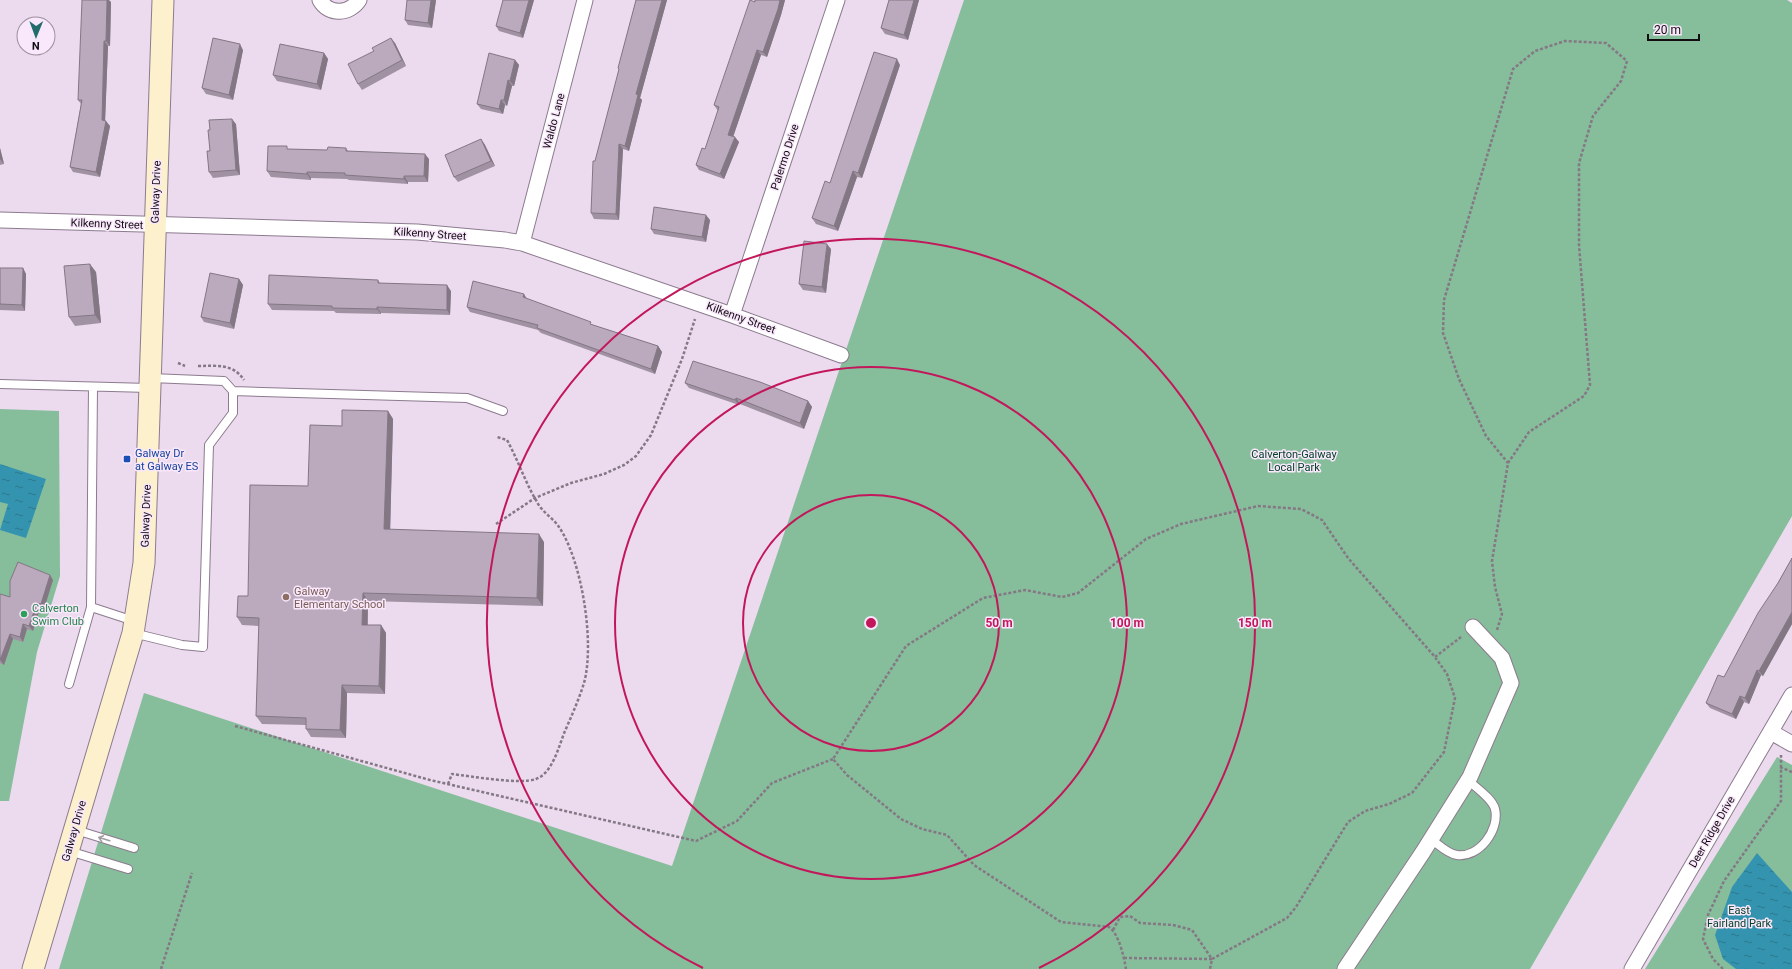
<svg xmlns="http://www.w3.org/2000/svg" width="1792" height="969" viewBox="0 0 1792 969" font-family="Roboto,sans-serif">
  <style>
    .green { fill: #86bd9b }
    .water { fill: url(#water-ripples) }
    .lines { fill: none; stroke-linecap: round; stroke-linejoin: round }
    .lane-casing { stroke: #8c7b8e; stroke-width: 10 }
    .street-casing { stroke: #8c7b8e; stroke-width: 17 }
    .secondary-casing { stroke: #8c7b8e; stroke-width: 23 }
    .path { stroke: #847885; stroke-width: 2.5; stroke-dasharray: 3 2; stroke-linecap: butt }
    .lane { stroke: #fff; stroke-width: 8 }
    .street { stroke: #fff; stroke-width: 15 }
    .secondary { stroke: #fcf1cc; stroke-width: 21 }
    .wall { fill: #a192a3 }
    .shaded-wall { fill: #837784 }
    .building { fill: #bbaabd; stroke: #837784 }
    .oneway { stroke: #a19ea1 }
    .ring { fill: none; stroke: #c2185b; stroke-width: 2 }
    .transit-dot { fill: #1a4fb4; stroke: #f9e7fb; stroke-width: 1.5 }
    .education-dot { fill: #8d6e63; stroke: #f9e7fb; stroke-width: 1.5 }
    .leisure-dot { fill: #2e9e5b; stroke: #f9e7fb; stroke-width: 1.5 }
    .labels { text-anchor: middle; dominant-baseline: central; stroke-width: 3; stroke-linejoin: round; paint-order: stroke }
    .street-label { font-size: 11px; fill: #130d13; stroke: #f9e7fb }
    .transit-label { font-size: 11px; fill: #164399; stroke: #f9e7fb; text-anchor: start }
    .park-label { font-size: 11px; fill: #044025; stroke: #f9e7fb }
    .education-label { font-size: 11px; fill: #785e54; stroke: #f9e7fb; text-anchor: start }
    .leisure-label { font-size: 11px; fill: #27864d; stroke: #f9e7fb; text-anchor: start }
    .centre { fill: #c2185b; stroke: #f9e7fb; stroke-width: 2 }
    .ring-label { font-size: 12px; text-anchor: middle; font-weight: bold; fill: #c2185b; stroke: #f9e7fb; stroke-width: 3; stroke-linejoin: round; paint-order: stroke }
  </style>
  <defs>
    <pattern id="water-ripples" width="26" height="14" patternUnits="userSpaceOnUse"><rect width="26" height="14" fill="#3494b0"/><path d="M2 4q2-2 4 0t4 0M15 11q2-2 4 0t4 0" fill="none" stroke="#2b778e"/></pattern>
  </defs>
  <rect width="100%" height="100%" fill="#ecdaee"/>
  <!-- green -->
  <path class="green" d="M 964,0 L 1787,0 L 1792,3 L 1792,516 L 1530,969 L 59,969 L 144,693 L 672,866 Z
    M 0,409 L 59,411 L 60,576 L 37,652 L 9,801 L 0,801 Z
    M 1777,757 L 1792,765 L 1792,969 L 1645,969 Z"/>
  <!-- water -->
  <path class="water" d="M 0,464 L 46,479 L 26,538 L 0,530 L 8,504 L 0,502 Z
    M 1757,853 L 1792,892 L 1792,969 L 1736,969 L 1723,959 L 1715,935 L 1732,887 Z"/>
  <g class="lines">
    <!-- lane casing -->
    <g class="lane-casing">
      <path id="lane" d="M 151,378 L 224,381 L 233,391 L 467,398 L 503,411
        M 0,384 L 149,388
        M 91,607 L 134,621
        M 133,633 L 182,645 L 203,647 L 209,445 L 233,413 L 233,391
        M 69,684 L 91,607 L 93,387
        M 76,830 L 134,848
        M 1431,839 C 1438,844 1448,854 1457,855 C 1479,858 1500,830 1495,809 C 1492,798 1476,788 1468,780
        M 69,851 L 128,869"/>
    </g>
    <!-- street casing -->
    <g class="street-casing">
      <path id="street" d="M 320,0 C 329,16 350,14 359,0
        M 0,220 L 417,232 L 505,240 L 522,243 L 732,315 L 841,355
        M 522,243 L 585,0
        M 732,315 L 837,0
        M 1771,732 L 1792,744
        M 1345,969 L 1423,852 L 1470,777 L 1511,683 L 1502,658 L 1473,627
        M 1632,969 L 1792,695"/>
    </g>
    <!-- secondary casing -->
    <g class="secondary-casing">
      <path id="secondary" d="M 33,969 L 133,633 L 144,563 L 163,0"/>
    </g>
    <!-- path -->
    <path class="path" d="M 178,363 L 185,366
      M 198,366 C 216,366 233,363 244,380
      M 496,524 L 535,498 L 571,483 L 604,474 L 624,465 L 636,456 L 651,435 L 682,359 L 695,319
      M 1497,630 L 1502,614 L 1495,587 L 1492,561 L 1508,463 L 1529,432 L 1584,396 L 1590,385 L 1579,245 L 1579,163 L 1593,116 L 1621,81 L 1627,61 L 1606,43 L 1565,41 L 1535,51 L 1513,69 L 1444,300 L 1443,333 L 1459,379 L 1486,436 L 1508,463
      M 1435,657 L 1461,637
      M 235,726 L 430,780 L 696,841 L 737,821 L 772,783 L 833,759
      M 1780,767 L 1792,772
      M 448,784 L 452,774 C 470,776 520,785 536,779 C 553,773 559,745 565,731 C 572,715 579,699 584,683 C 595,643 582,561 559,527 C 553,518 542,512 537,502 C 525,482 518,460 507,440 L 497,437
      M 1113,930 L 1120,917 L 1130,916 L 1140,923 L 1173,925 L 1192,930 L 1212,959 L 1287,918 L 1296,907 L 1348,822 L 1365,811 L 1389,804 L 1412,793 L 1444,752 L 1455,698 L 1447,674 L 1435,657 L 1348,558 L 1322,520 L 1301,509 L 1258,506 L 1181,524 L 1146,539 L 1078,593 L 1062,597 L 1025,590 L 983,598 L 906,646 L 833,759 L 847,775 L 901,819 L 922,829 L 947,835 L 974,865 L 1061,922 L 1109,927 C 1119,934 1124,957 1126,969
      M 1124,958 L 1212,959 L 1210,969
      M 161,969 L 192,873
      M 1723,969 L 1713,959 L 1703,939 L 1708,915 L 1724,881 L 1781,801 L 1781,755"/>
    <!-- lane -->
    <use href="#lane" class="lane"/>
    <!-- street -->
    <use href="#street" class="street"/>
    <!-- secondary -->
    <use href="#secondary" class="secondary"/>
  </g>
  <!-- wall -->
  <path class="wall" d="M 436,0 L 432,28 L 408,25 L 405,20 Z
    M 534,0 L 523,38 L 499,31 L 496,26 Z
    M 636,0 L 667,0 L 640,98 L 642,100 L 629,151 L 623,149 L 619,220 L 594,219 L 591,213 L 595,161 L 619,70 L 618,68 Z
    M 755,0 L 785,0 L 781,15 L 767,57 L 761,55 L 733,137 L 739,142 L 724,179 L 699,170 L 696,165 L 705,149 L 718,111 L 714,105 Z
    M 889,0 L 919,0 L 908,40 L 885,34 L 881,28 Z
    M 111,2 L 110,46 L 108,46 L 105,121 L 110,126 L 100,177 L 73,172 L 70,167 L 81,104 L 78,100 Z
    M 395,43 L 406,66 L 362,90 L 358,84 Z
    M 243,50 L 233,100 L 206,94 L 202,88 Z
    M 324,53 L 328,59 L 321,90 L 277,81 L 273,75 Z
    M 515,60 L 519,65 L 514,86 L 512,86 L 507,106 L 505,105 L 503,114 L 481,109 L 477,104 Z
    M 900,65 L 862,178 L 857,177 L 838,231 L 816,224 L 812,218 L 830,183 Z
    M 236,124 L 240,175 L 213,178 L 209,172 L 210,151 Z
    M 481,139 L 485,145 L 495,166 L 458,182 L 454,177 Z
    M 0,148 L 4,164 L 0,165 Z
    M 346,148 L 348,151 L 429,159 L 428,182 L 408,182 L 408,184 L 349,180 L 347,179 L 311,178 L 311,180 L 271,177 L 267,171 L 289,149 L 327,150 Z
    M 710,220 L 706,242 L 654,234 L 651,229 Z
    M 831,249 L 826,293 L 803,290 L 799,284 Z
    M 0,268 L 23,268 L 26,274 L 25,311 L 0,310 Z
    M 96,272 L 101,323 L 75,326 L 69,317 Z
    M 239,279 L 243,285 L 234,329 L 204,322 L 201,317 Z
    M 378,280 L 380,283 L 451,291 L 450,315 L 381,313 L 381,314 L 336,313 L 334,311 L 272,310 L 268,304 Z
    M 527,299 L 593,325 L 658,346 L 662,352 L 655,374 L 541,333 L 538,330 L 470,312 L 467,307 Z
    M 685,383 L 808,401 L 812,407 L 804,429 L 740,404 L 739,405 L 689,388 Z
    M 388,411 L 393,419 L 390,530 L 544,542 L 543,606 L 368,601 L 368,625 L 381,625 L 386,633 L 385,694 L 347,693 L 346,738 L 311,737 L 306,729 L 306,725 L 262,724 L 256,716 L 259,626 L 242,625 L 237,617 L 342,426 Z
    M 1792,558 L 1792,624 L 1763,676 L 1761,675 L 1749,704 L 1744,702 L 1736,719 L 1710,708 L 1706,703 L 1724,677 Z
    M 50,575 L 53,580 L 44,609 L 40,608 L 33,631 L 27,629 L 23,642 L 13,639 L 4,665 L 0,663 L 0,594 L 10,597 Z"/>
  <!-- shaded-wall -->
  <path class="shaded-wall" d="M 107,0 L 109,0 L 111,2 L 110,46 L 106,41 Z
    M 431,0 L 436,0 L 432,28 L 428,23 Z
    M 529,0 L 534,0 L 523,38 L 520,33 Z
    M 662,0 L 667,0 L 640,98 L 642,100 L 629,151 L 625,146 L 636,94 Z
    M 780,0 L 785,0 L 781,15 L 767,57 L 763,52 Z
    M 914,0 L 919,0 L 908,40 L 904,35 Z
    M 391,38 L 395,43 L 406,66 L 402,60 Z
    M 104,41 L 108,46 L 105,123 L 106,121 L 110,126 L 100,177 L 96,172 L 102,120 Z
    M 240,44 L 243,50 L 233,100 L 229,95 Z
    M 757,50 L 761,55 L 732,140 L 728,135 Z
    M 324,53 L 328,59 L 321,90 L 317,84 Z
    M 897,59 L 900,65 L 862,178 L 858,173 Z
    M 515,60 L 519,65 L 514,86 L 510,81 Z
    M 508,80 L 512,86 L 507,106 L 504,100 Z
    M 501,100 L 505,105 L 503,114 L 499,109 Z
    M 232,119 L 236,124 L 240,175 L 236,170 Z
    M 735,137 L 739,142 L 724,179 L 720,174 Z
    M 481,139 L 485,145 L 495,166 L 491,161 Z
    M 619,144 L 623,149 L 619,220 L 616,214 Z
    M 0,148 L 4,164 L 0,159 Z
    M 425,154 L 429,159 L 428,182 L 424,176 Z
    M 853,171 L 857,177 L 838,231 L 834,226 Z
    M 307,172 L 311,178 L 311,180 L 307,174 Z
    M 404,176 L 408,182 L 408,184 L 404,179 Z
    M 706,215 L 710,220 L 706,242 L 702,237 Z
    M 827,244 L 831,249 L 826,293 L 822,287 Z
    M 90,264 L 96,272 L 101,323 L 95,315 Z
    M 23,268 L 26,274 L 25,311 L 22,305 Z
    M 239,279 L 243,285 L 234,329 L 230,323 Z
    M 447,285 L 451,291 L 450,315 L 447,310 Z
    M 524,294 L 527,299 L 523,297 Z
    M 377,307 L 381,313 L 381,314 L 377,309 Z
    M 658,346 L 662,352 L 655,374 L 651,369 Z
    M 736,398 L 740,404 L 739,405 L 735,400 Z
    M 808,401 L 812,407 L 804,429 L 800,423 Z
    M 388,411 L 393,419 L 390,537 L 384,529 Z
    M 539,534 L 544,542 L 543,606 L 537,598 Z
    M 50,575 L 53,580 L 44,609 L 41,604 Z
    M 363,593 L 368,601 L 367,633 L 362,625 Z
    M 37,603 L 40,608 L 33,631 L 29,626 Z
    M 1792,612 L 1792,624 L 1763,676 L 1759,671 Z
    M 23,624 L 27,629 L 23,642 L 20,637 Z
    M 381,625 L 386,633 L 385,694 L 379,686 Z
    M 10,634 L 13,639 L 4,665 L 0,660 Z
    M 1757,670 L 1761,675 L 1749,704 L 1745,698 Z
    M 342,685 L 347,693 L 346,738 L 340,730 Z
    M 1740,696 L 1744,702 L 1736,719 L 1732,714 Z"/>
  <!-- building -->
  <path class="building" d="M 82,0 L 107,0 L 106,41 L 104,41 L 102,120 L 106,121 L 96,172 L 70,167 L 82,100 L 78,100 Z
    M 407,0 L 431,0 L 428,23 L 405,20 Z
    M 503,0 L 529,0 L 520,33 L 496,26 Z
    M 636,0 L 662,0 L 636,94 L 638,95 L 625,146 L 619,144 L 616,214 L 591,213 L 593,161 L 595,161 L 619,69 L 618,68 Z
    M 750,0 L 755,2 L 755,0 L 780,0 L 778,9 L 763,52 L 757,50 L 728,135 L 735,137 L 720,174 L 696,165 L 702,148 L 705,149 L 719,107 L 714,105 Z
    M 889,0 L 914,0 L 904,35 L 881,28 Z
    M 213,38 L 240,44 L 229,95 L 202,88 Z
    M 391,38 L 402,60 L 358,84 L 348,64 L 374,51 L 372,48 Z
    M 280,44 L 324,53 L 317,84 L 273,75 Z
    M 874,52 L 897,59 L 858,173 L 853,171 L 834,226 L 812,218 L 825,181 L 830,183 Z
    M 489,53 L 515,60 L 510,81 L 508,80 L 504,100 L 501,100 L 499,109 L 477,104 Z
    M 232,119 L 236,170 L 209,172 L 207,151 L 210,151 L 208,130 L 210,130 L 209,120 Z
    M 481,139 L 491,161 L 454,177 L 445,155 Z
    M 268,146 L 287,146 L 287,149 L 327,150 L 328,147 L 346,148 L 346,151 L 425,154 L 424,176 L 404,176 L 404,179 L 345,175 L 345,173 L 307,172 L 307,174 L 267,171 Z
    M 654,207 L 706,215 L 702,237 L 651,229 Z
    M 804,241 L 827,244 L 822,287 L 799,284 Z
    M 90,264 L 95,315 L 69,317 L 64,266 Z
    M 0,268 L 23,268 L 22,305 L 0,304 Z
    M 210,273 L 239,279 L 230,323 L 201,317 Z
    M 269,275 L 378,280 L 378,283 L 447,285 L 447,310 L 377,307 L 377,309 L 332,308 L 332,306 L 268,304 Z
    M 473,281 L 524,294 L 523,297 L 591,322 L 590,324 L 658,346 L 651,369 L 537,328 L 538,325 L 467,307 Z
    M 693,361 L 760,382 L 808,401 L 800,423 L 736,398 L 735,400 L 685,383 Z
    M 342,410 L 388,411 L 384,529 L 539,534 L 537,598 L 363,593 L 362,625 L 381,625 L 379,686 L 342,685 L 340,730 L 306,729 L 306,718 L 256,716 L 259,618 L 237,617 L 238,596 L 248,596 L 250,485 L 308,486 L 310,425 L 342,426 Z
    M 1792,558 L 1792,612 L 1759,671 L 1757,670 L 1745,698 L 1740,696 L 1732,714 L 1706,703 L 1718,675 L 1724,677 L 1758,613 L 1778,583 Z
    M 18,562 L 50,575 L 41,604 L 37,603 L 29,626 L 23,624 L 20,637 L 10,634 L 0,660 L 0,594 L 10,597 L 10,581 Z"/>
  <!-- one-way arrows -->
  <defs><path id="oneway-shaft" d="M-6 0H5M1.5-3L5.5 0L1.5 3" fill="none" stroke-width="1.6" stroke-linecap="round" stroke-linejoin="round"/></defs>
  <use class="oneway" href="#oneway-shaft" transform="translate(104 839) rotate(-163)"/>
  <!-- distance rings -->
  <g class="ring">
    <circle cx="871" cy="623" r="128"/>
    <circle cx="871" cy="623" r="256"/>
    <path d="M703 968A384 384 0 1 1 1039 968"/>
  </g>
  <!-- markers -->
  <rect class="transit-dot" x="123" y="455" width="8" height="8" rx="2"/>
  <circle class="education-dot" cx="286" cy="597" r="4"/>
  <circle class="leisure-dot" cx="24" cy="614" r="4"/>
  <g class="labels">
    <!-- street labels -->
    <g class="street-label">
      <text transform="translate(554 121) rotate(-75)">Waldo Lane</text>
      <text transform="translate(785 157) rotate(-72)">Palermo Drive</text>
      <text transform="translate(156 192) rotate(-88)">Galway Drive</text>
      <text transform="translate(107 224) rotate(2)">Kilkenny Street</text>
      <text transform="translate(430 234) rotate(4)">Kilkenny Street</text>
      <text transform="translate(741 318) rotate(20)">Kilkenny Street</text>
      <text transform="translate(146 516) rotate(-88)">Galway Drive</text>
      <text transform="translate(74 831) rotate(-74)">Galway Drive</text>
      <text transform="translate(1712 832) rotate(-60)">Deer Ridge Drive</text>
    </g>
    <!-- transit labels -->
    <g class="transit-label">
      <text x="135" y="453">Galway Dr<tspan x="135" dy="13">at Galway ES</tspan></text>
    </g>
    <!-- park labels -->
    <g class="park-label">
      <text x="1294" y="454">Calverton-Galway<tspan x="1294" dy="13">Local Park</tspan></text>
      <text x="1739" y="910">East<tspan x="1739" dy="13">Fairland Park</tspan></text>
    </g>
    <!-- education labels -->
    <g class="education-label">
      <text x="294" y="591">Galway<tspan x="294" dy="13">Elementary School</tspan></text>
    </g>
    <!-- leisure labels -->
    <g class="leisure-label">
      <text x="32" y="608">Calverton<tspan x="32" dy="13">Swim Club</tspan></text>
    </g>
  </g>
  <circle cx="871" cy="623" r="6" class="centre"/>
  <g class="ring-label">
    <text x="999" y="627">50 m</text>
    <text x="1127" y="627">100 m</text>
    <text x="1255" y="627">150 m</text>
  </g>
  <!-- north arrow -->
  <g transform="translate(36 36) rotate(181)"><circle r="19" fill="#f9e7fb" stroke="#9d909e"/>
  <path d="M0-3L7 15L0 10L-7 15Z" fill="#226d6c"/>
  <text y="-6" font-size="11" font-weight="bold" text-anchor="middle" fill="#130d13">N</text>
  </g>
  <!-- scale -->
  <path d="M1648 34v6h51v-6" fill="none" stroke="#130d13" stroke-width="2"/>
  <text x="1654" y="34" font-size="12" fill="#130d13" stroke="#f9e7fb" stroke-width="3" paint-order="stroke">20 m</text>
</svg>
